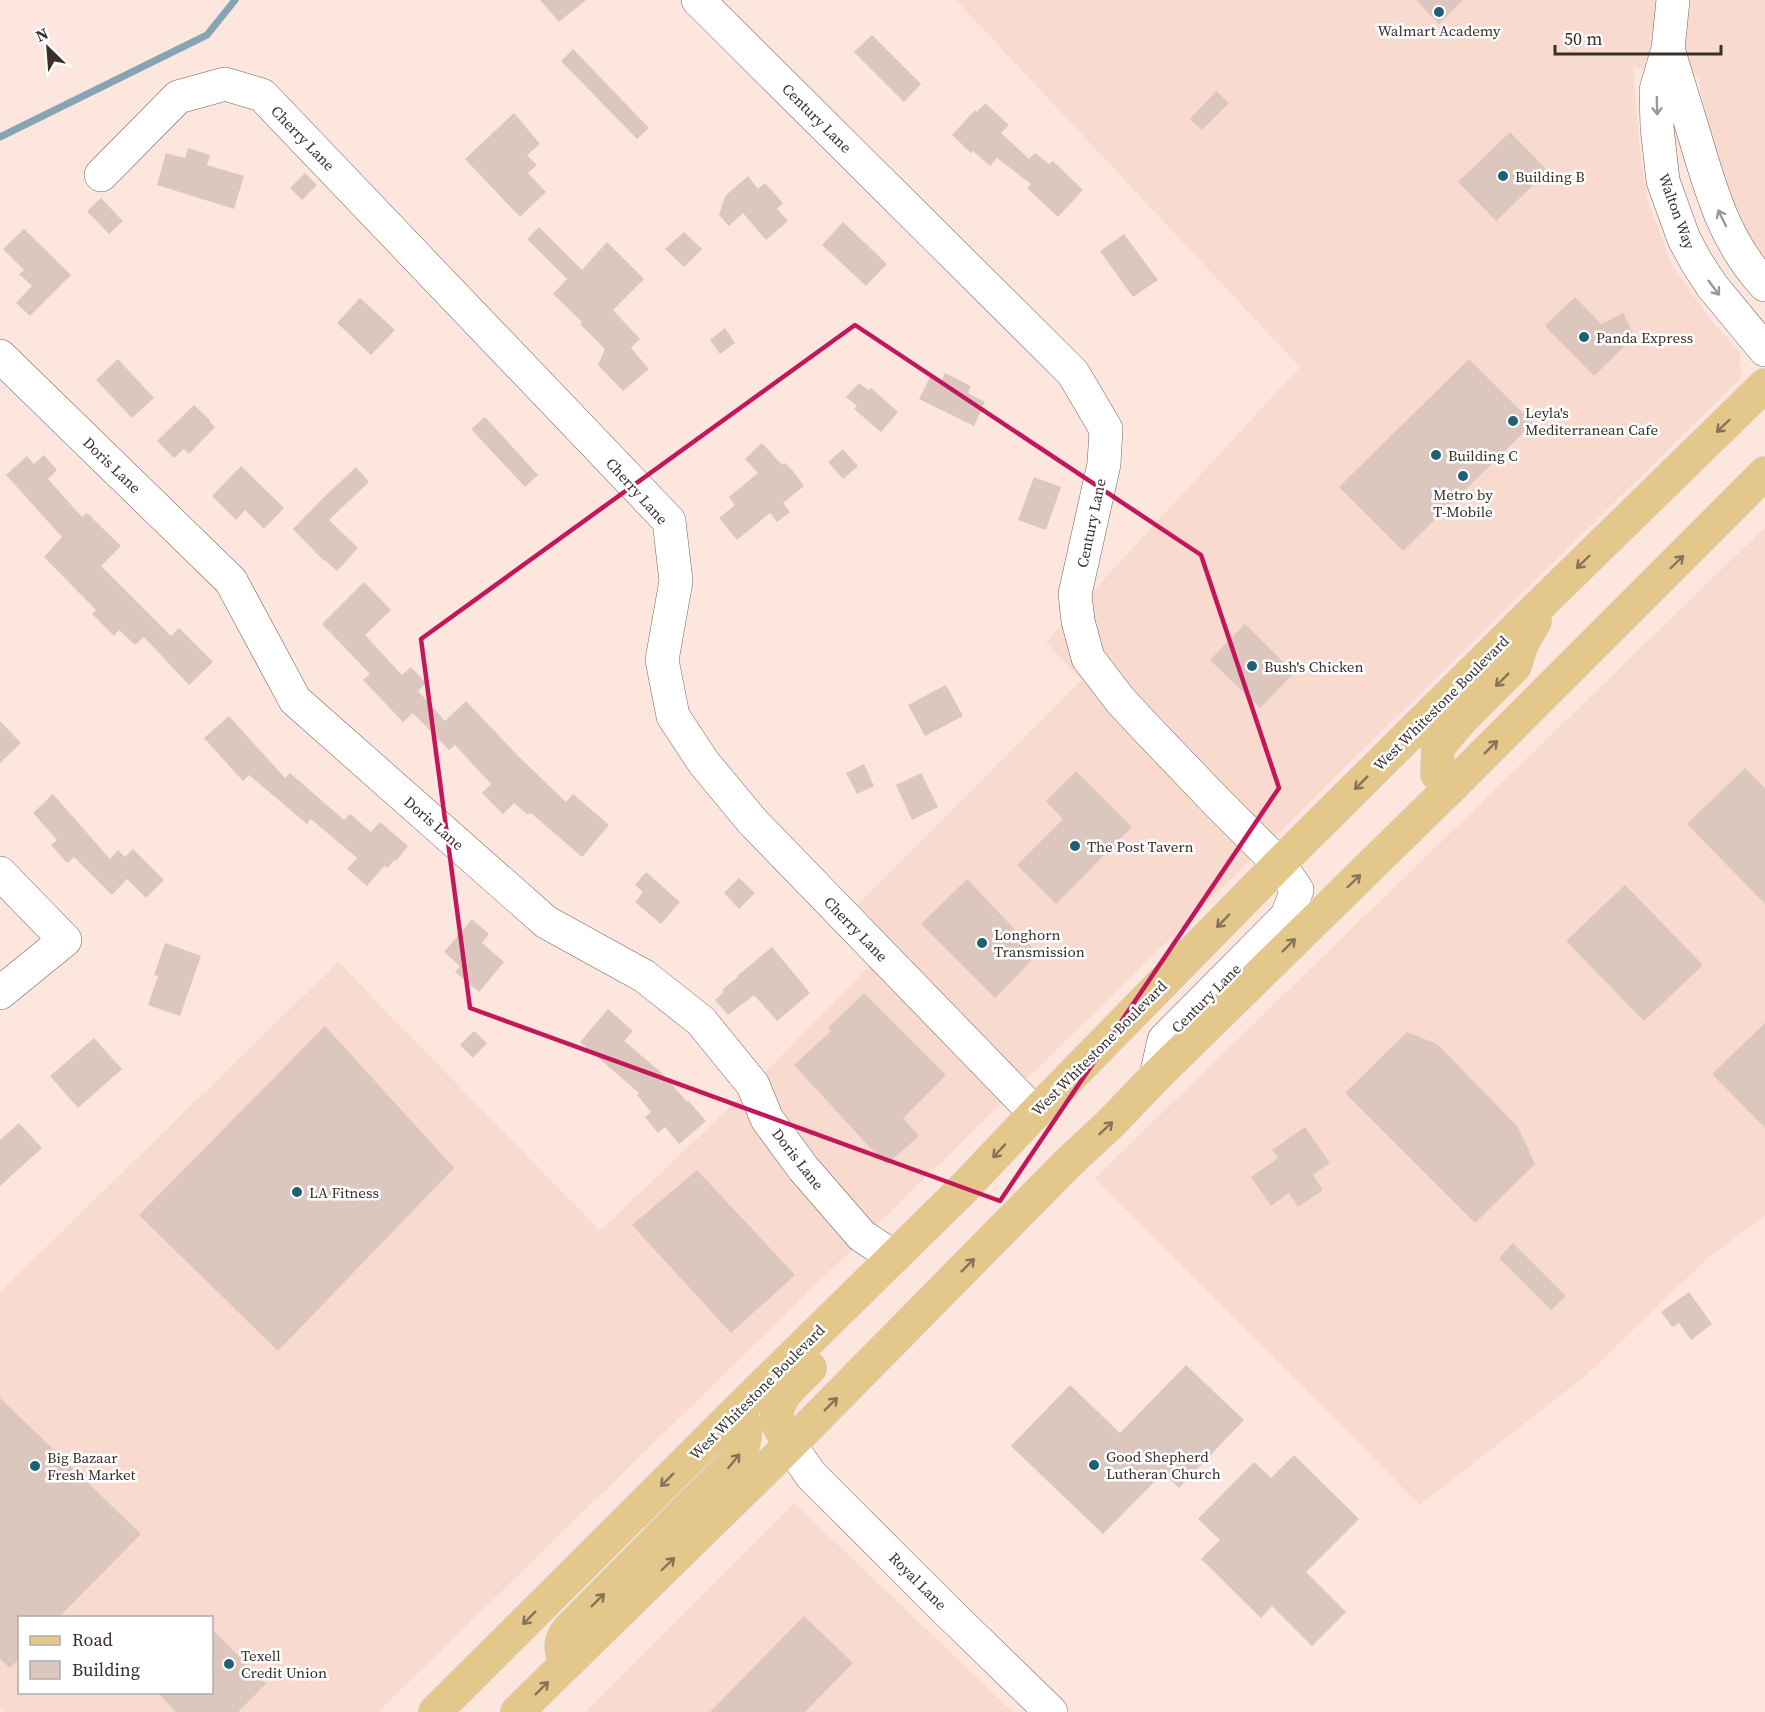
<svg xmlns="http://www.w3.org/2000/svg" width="1765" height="1712" viewBox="0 0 1765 1712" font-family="'Source Serif 4',serif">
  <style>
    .built { fill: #f8dace; fill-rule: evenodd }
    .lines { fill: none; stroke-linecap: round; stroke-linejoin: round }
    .stream { stroke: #85a5b4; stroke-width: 7 }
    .building { fill: #dcc7be }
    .minor-casing { stroke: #76635b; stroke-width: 34 }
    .major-casing { stroke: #d3d1d1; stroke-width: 34 }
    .minor { stroke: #fff; stroke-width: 33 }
    .major { stroke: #e4c78b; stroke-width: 33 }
    .oneway { stroke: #9c9896 }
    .oneway2 { stroke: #857457 }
    .marked { fill: none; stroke: #c2185b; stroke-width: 4.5; stroke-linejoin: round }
    .poi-dot { fill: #1e6074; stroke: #fff; stroke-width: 2 }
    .labels { text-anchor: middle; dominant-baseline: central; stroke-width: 5; stroke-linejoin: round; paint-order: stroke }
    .poi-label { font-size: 15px; fill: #38302c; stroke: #fff; text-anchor: start }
    .street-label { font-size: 15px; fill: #38302c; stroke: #fff }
  </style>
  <rect width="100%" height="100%" fill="#fce6dd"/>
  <!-- built -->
  <path class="built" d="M 956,0 L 1765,0 L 1765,266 L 1739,227 L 1714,161 L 1698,77 L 1633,67 L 1640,152 L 1647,198 L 1671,263 L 1708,317 L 1740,352 L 1741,378 L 1253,858 L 378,1712 L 6,1712 L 0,1707 L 0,1292 L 338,962 L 600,1231 L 753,1085 L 872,963 L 837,926 L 1081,680 L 1046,642 L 1300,367 ZM 20,1618 L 212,1618 L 212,1692 L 20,1692 Z
    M 1765,527 L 1765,1215 L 1709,1257 L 1584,1377 L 1420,1505 L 1095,1178 Z
    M 794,1503 L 1013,1712 L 585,1712 Z"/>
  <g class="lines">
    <!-- stream -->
    <path class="stream" d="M 0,137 L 207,35 L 235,0"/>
  </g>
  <!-- building -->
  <path class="building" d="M 540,0 L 586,0 L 559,22 Z
    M 1416,0 L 1463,0 L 1439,24 Z
    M 872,35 L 921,84 L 904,102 L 854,52 Z
    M 573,49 L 649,128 L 637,139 L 561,61 Z
    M 1216,91 L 1229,103 L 1202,130 L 1190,119 Z
    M 985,103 L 1009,125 L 1001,133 L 1029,159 L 1035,153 L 1049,164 L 1053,161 L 1083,190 L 1058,217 L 1027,188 L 1031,184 L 997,158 L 990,166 L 973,151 L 971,153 L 952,135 L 975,110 L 977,112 Z
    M 514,113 L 540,144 L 527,155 L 537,165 L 528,173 L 546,192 L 520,217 L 465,159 Z
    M 1510,132 L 1548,171 L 1496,221 L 1458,182 Z
    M 188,148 L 210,155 L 207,165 L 244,176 L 234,209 L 157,185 L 166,153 L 185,158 Z
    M 305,173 L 317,185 L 302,200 L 290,188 Z
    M 748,176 L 758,189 L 765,183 L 783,203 L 777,209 L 788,221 L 766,240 L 743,213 L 729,226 L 719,215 L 725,196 Z
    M 101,198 L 123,221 L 109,234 L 87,211 Z
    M 843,222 L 887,264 L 866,286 L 822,245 Z
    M 539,227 L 582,270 L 607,242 L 644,279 L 613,310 L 640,339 L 631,348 L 649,369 L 623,391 L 598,365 L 605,349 L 580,324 L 582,322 L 553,294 L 567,279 L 527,239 Z
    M 24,229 L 71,275 L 30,316 L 16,303 L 32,286 L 19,274 L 24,270 L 3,249 Z
    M 684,232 L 702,249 L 684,267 L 665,249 Z
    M 1124,234 L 1158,280 L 1133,297 L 1100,251 Z
    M 1575,297 L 1601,324 L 1623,313 L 1633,333 L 1618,341 L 1624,347 L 1594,376 L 1545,326 Z
    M 360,298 L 395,330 L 371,355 L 337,323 Z
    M 725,328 L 735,343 L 720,354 L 710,340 Z
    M 118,359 L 154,398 L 132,418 L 96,380 Z
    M 1469,359 L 1533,423 L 1403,551 L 1339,487 Z
    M 945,373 L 971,386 L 968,393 L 985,402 L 974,426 L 919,399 L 931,375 L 942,380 Z
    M 859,383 L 868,390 L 871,388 L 898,412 L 881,432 L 854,409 L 857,406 L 846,397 Z
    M 194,405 L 210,420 L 209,421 L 215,427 L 189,454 L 184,449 L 174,458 L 157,441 Z
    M 485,417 L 538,475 L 525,487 L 471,429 Z
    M 762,443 L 782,465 L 785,463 L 793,471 L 804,486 L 783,503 L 790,512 L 777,522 L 770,513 L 737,540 L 719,518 L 735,505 L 729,497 L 758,473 L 745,459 Z
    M 843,449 L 858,466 L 843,479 L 828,462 Z
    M 44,455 L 57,470 L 48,479 L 82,517 L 87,513 L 121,546 L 101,566 L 171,636 L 179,628 L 213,662 L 189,685 L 144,637 L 135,645 L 119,630 L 114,636 L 92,614 L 96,610 L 44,557 L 62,537 L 6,475 L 27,456 L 34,464 Z
    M 241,466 L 284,508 L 264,529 L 245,510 L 236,520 L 212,496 Z
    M 356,467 L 369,482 L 329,520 L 358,548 L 337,571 L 325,560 L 324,561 L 293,529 L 323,498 Z
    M 1034,477 L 1061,487 L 1046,530 L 1018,520 Z
    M 364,582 L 391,610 L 365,635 L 402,675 L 411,667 L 426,683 L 418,691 L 445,721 L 466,701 L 518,756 L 566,802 L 573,794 L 609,825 L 582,857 L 531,813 L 528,815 L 514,803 L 503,814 L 482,793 L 491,784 L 455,745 L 449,750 L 413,713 L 403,722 L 363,680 L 370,674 L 322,624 Z
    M 1245,624 L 1294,673 L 1260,708 L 1210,660 Z
    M 946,685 L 963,716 L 925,736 L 908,705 Z
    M 229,716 L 285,778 L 290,773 L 344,820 L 350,814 L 371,832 L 380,822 L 408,846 L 396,861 L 394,860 L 388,868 L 384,866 L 367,886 L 347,869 L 357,858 L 311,819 L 307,824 L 249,775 L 243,781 L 204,738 Z
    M 0,721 L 21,743 L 0,763 Z
    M 864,764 L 874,786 L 857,794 L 846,773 Z
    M 1745,768 L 1765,788 L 1765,904 L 1687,824 Z
    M 1076,771 L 1132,827 L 1056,904 L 1017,865 L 1063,819 L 1046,801 Z
    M 921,773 L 938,807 L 912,820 L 896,785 Z
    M 53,794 L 110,859 L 118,850 L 125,857 L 133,849 L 164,880 L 146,898 L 127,879 L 112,895 L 74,857 L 67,863 L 51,845 L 57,840 L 33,813 Z
    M 646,872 L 680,902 L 661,924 L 635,902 L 643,892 L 635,885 Z
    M 739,878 L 755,893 L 739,909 L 724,893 Z
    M 967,879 L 1038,954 L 995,998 L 921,924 Z
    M 1625,885 L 1703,965 L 1644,1021 L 1566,941 Z
    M 472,919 L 489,934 L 482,943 L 504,962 L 479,992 L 455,972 L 460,966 L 444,952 Z
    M 165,943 L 201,956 L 180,1016 L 148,1005 L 158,976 L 154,975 Z
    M 772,947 L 810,993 L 777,1021 L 754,995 L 728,1015 L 715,1000 L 724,992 L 722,990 L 738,977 L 737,976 Z
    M 864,993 L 946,1075 L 903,1118 L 919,1136 L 886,1165 L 794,1065 L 831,1031 L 828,1028 Z
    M 608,1009 L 633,1031 L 624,1041 L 662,1073 L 687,1102 L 688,1100 L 706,1121 L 679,1144 L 665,1127 L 658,1133 L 645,1117 L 651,1112 L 637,1095 L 639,1093 L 580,1042 Z
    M 1765,1023 L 1765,1128 L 1712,1074 Z
    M 325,1026 L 454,1168 L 278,1351 L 139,1215 Z
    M 474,1031 L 487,1043 L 473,1058 L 460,1045 Z
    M 1407,1032 L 1437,1044 L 1518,1127 L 1535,1164 L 1475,1223 L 1345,1093 Z
    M 94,1038 L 122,1069 L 78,1108 L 50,1076 Z
    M 19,1123 L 42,1148 L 0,1186 L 0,1140 Z
    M 1305,1127 L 1330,1163 L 1313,1175 L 1323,1190 L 1298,1207 L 1289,1193 L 1271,1206 L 1251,1177 L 1278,1158 L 1272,1150 Z
    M 697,1170 L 795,1275 L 731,1333 L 632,1225 Z
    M 1513,1243 L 1566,1296 L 1551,1310 L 1499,1258 Z
    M 1689,1292 L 1712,1324 L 1691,1340 L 1679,1323 L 1672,1327 L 1661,1312 Z
    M 1186,1365 L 1244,1420 L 1179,1488 L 1163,1473 L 1103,1534 L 1011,1446 L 1070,1385 L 1120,1433 Z
    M 0,1398 L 141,1534 L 59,1617 L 20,1617 L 20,1658 L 10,1668 L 0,1659 Z
    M 1294,1455 L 1359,1519 L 1306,1572 L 1346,1612 L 1312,1646 L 1272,1606 L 1261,1618 L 1201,1559 L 1220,1540 L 1198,1519 L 1254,1462 L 1271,1478 Z
    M 804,1616 L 853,1663 L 805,1712 L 710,1712 Z
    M 212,1629 L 266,1684 L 238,1712 L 176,1712 L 157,1692 L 212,1692 Z"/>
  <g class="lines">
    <!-- minor casing -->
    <g class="minor-casing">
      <path id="minor" d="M 698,0 L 1073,373 L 1106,429 L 1104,464 L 1075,594 L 1078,621 L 1088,658 L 1120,700 L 1146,728 L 1216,801 L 1279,864 L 1297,890 L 1287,916 L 1164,1040 L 1156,1076
        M 1673,0 L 1668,49 L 1656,90 L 1657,127 L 1663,181 L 1684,239 L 1697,263 L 1712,286 L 1765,350
        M 1668,49 C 1677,79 1686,108 1695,137 C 1711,191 1725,242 1765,285
        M 101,175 L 178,97 L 225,84 L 262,95 L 669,521 L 676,581 L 662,660 L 673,716 L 704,763 L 752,821 L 1035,1113
        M 0,356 L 231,581 L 295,700 L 546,922 L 644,976 L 701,1021 L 753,1085 L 767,1119 L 803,1168 L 862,1236 L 894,1257
        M 0,873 L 65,940 L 0,993
        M 790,1445 L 811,1475 L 946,1610 L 1051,1712"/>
    </g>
    <!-- major casing -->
    <g class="major-casing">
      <path id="major" d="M 1450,788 L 1437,774 L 1438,747 L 1462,719 L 1515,666 L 1521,646 L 1535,621
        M 790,1445 C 786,1438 781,1431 778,1424 C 771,1400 796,1383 810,1368
        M 565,1662 C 560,1648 559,1641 569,1629 L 738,1458 C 747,1439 748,1429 739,1409
        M 435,1712 L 739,1409 L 961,1191 L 1035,1113 L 1279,864 L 1551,594 L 1765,385
        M 517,1712 L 790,1445 L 1068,1163 L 1112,1122 L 1156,1076 L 1450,788 L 1765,473"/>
    </g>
    <!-- minor -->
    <use href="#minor" class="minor"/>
    <!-- major -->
    <use href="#major" class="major"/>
  </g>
  <!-- one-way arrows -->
  <defs><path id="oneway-shaft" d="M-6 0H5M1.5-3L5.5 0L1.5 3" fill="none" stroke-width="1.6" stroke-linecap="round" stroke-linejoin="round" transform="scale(1.5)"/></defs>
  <g class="oneway">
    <use href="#oneway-shaft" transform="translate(1657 106) rotate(89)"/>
    <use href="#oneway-shaft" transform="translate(1722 218) rotate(-116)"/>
    <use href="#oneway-shaft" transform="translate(1714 288) rotate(53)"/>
  </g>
  <g class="oneway2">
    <use href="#oneway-shaft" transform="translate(1723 426) rotate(136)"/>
    <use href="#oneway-shaft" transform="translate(1583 562) rotate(136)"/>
    <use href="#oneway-shaft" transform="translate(1677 562) rotate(-44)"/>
    <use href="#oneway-shaft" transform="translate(1502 680) rotate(135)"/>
    <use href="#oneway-shaft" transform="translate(1491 747) rotate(-45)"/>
    <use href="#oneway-shaft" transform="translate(1361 783) rotate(135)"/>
    <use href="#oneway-shaft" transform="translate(1354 881) rotate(-44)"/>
    <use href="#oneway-shaft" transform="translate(1223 921) rotate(134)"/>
    <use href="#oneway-shaft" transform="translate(1289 945) rotate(-45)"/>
    <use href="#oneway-shaft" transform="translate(1106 1128) rotate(-43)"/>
    <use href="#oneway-shaft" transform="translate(999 1151) rotate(133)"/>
    <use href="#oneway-shaft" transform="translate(968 1265) rotate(-45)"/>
    <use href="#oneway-shaft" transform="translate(831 1404) rotate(-45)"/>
    <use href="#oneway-shaft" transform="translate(734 1461) rotate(-51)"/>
    <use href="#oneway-shaft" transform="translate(667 1480) rotate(135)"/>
    <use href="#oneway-shaft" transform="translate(668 1564) rotate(-44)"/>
    <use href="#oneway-shaft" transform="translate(598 1600) rotate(-45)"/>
    <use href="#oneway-shaft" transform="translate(529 1618) rotate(135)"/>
    <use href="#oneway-shaft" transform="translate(542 1688) rotate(-45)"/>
  </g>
  <!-- marked area -->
  <path class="marked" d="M 855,325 L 1201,555 L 1279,788 L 1000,1201 L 470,1008 L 421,639 Z"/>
  <!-- markers -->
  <g class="poi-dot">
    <circle cx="1439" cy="12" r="6"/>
    <circle cx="1503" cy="176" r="6"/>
    <circle cx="1584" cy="337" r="6"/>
    <circle cx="1513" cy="421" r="6"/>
    <circle cx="1436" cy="455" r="6"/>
    <circle cx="1463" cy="476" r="6"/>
    <circle cx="1252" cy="666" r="6"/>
    <circle cx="1075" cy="846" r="6"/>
    <circle cx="982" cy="943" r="6"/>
    <circle cx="297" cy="1192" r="6"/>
    <circle cx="1094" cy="1465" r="6"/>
    <circle cx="35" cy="1466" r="6"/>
    <circle cx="229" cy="1664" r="6"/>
  </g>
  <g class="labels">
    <!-- poi labels -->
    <g class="poi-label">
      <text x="1439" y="30" text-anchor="middle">Walmart Academy</text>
      <text x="1515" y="176">Building B</text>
      <text x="1596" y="337">Panda Express</text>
      <text x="1525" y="412">Leyla's<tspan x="1525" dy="17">Mediterranean Cafe</tspan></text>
      <text x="1448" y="455">Building C</text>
      <text x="1463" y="494" text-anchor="middle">Metro by<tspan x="1463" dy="17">T-Mobile</tspan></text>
      <text x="1264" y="666">Bush's Chicken</text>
      <text x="1087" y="846">The Post Tavern</text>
      <text x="994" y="934">Longhorn<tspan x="994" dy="17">Transmission</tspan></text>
      <text x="309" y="1192">LA Fitness</text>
      <text x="1106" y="1456">Good Shepherd<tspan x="1106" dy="17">Lutheran Church</tspan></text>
      <text x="47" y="1457">Big Bazaar<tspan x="47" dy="17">Fresh Market</tspan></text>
      <text x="241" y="1655">Texell<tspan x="241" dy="17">Credit Union</tspan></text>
    </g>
    <!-- street labels -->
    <g class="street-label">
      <text transform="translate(817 118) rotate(45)">Century Lane</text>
      <text transform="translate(303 138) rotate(46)">Cherry Lane</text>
      <text transform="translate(1677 211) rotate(70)">Walton Way</text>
      <text transform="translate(112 465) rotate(44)">Doris Lane</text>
      <text transform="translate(637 491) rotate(48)">Cherry Lane</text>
      <text transform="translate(1091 523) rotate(-78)">Century Lane</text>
      <text transform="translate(1441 703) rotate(-45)">West Whitestone Boulevard</text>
      <text transform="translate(434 823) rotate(41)">Doris Lane</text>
      <text transform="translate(856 929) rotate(46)">Cherry Lane</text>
      <text transform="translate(1206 998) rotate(-45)">Century Lane</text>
      <text transform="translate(1099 1048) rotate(-45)">West Whitestone Boulevard</text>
      <text transform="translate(798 1159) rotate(52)">Doris Lane</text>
      <text transform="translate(757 1392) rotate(-45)">West Whitestone Boulevard</text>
      <text transform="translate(918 1581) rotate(45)">Royal Lane</text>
    </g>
  </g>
  <!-- legend -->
  <rect x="18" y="1616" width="195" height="78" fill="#ffffff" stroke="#afacab" stroke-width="1.5"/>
  <rect x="30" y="1636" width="30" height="9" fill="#e4c78b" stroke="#afacab" stroke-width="1.5"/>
  <text x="72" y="1646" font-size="18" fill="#38302c">Road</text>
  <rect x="30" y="1661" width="30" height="18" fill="#dcc7be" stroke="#afacab" stroke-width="1.5"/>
  <text x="72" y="1676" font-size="18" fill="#38302c">Building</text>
  <!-- north arrow -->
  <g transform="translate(48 48) rotate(335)" stroke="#ffffff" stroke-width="4.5" paint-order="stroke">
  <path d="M0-4.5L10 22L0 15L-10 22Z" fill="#38302c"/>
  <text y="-9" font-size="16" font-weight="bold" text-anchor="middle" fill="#38302c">N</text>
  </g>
  <!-- scale -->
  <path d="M1555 45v9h166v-9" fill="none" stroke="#38302c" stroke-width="3"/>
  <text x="1564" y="45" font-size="18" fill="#38302c" stroke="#ffffff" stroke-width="4.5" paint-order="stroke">50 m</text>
</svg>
